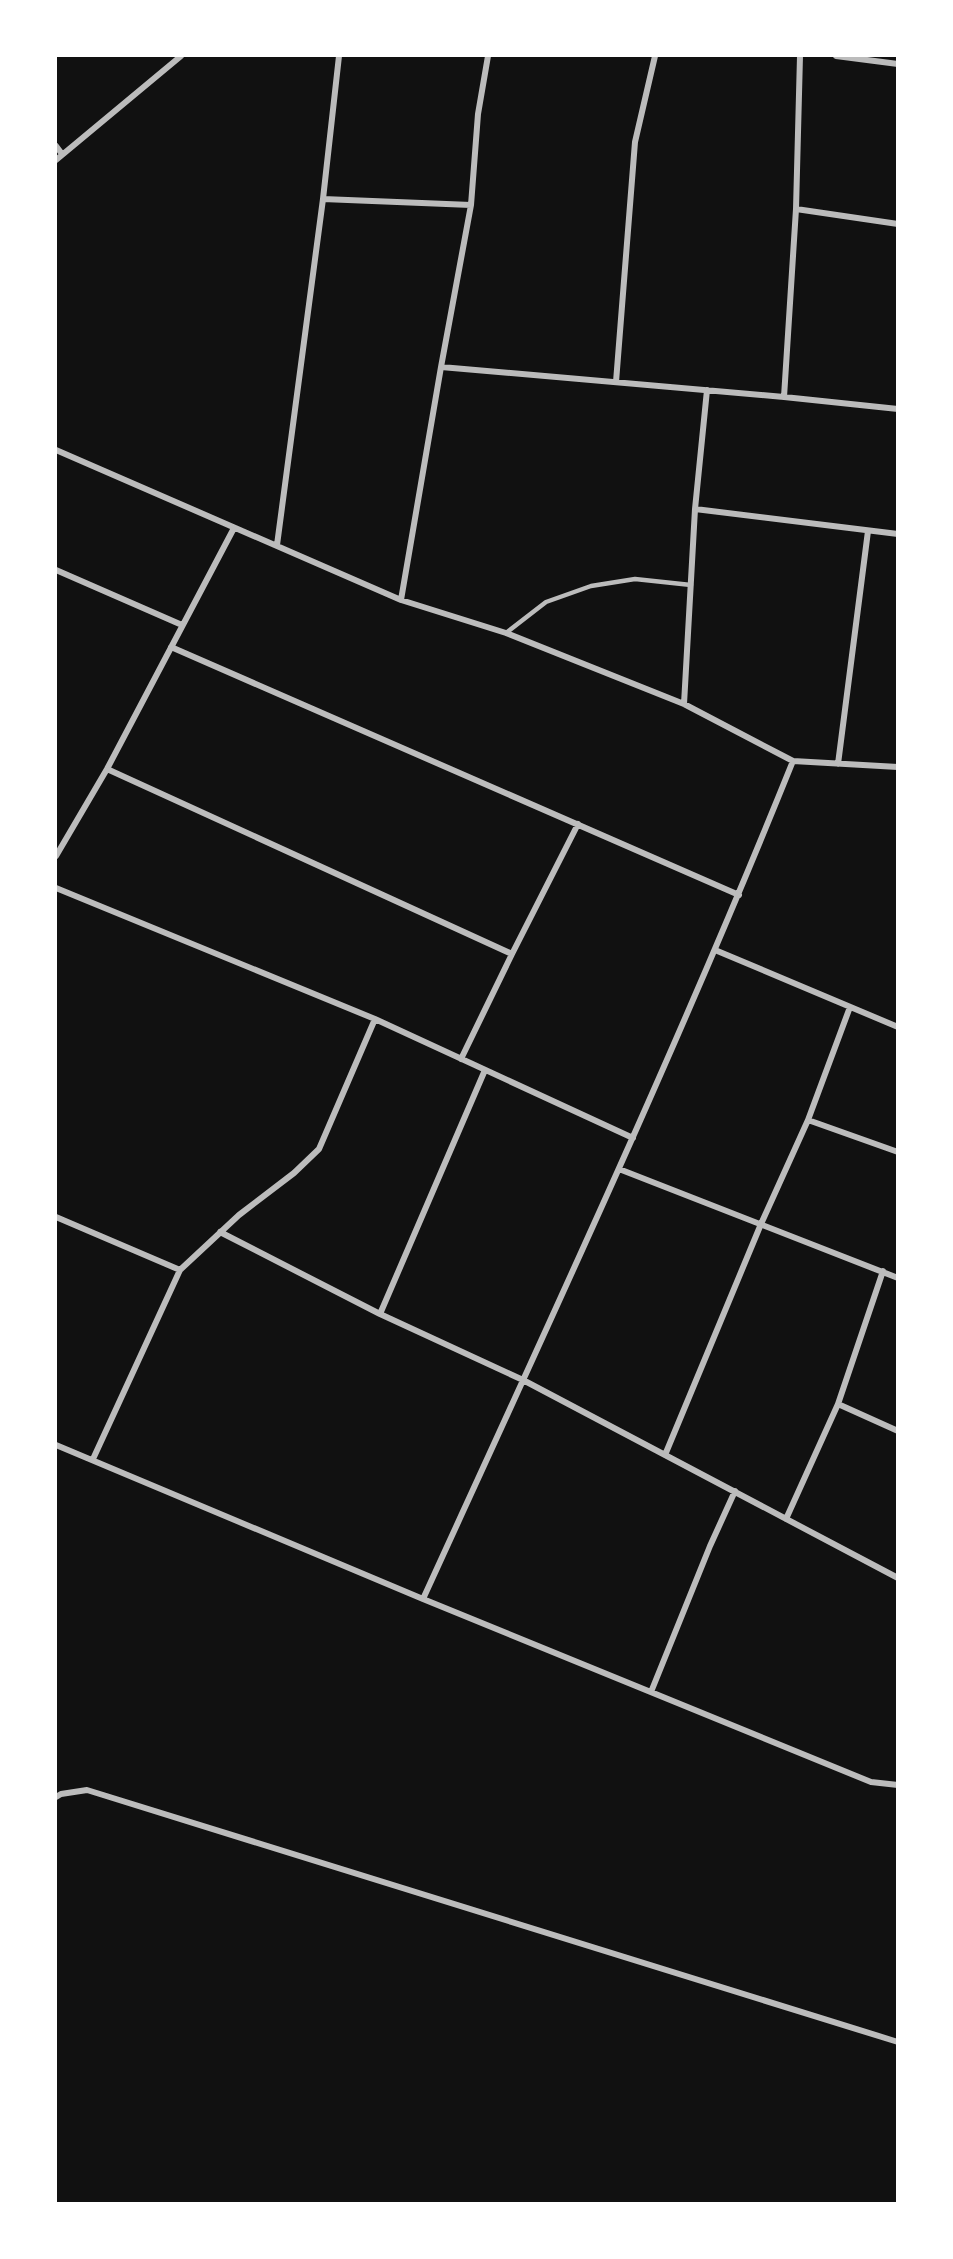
<svg xmlns="http://www.w3.org/2000/svg" width="953" height="2259" viewBox="0 0 953 2259" font-family="Montserrat,sans-serif">
  <style>
    .lines { fill: none; stroke-linecap: round; stroke-linejoin: round }
    .service { stroke: #bcbcbc; stroke-width: 4.5 }
    .minor { stroke: #bcbcbc; stroke-width: 6 }
  </style>
  <rect width="100%" height="100%" fill="#111"/>
  <g class="lines">
    <!-- service -->
    <path class="service" d="M 506,633 L 546,602 L 591,586 L 635,579 L 691,585"/>
    <!-- minor -->
    <path class="minor" d="M 800,56 L 796,209 L 784,397 L 898,409
      M 836,56 L 898,64
      M 56,146 L 62,154
      M 56,160 L 181,56
      M 323,199 L 471,205
      M 796,209 L 898,224
      M 441,367 L 784,397
      M 616,382 L 635,142 L 655,56
      M 56,450 L 401,600 L 506,633 L 684,704 L 793,761 L 898,767
      M 695,509 L 898,534
      M 277,545 L 323,199 L 339,56
      M 56,570 L 182,625
      M 401,600 L 441,367 L 471,205 L 478,114 L 488,56
      M 171,647 L 739,895
      M 684,704 L 695,509 L 707,390
      M 838,764 L 868,531
      M 107,769 L 512,954 L 578,824
      M 56,856 L 107,769 L 234,528
      M 56,888 L 375,1019 L 633,1138
      M 715,950 L 898,1027
      M 850,1007 L 808,1120 L 898,1152
      M 461,1059 L 512,954
      M 619,1169 L 898,1278
      M 56,1217 L 180,1270
      M 220,1232 L 380,1314 L 523,1380 L 898,1578
      M 883,1271 L 838,1404 L 898,1431
      M 380,1314 L 485,1070
      M 56,1445 L 423,1599 L 871,1782 L 898,1785
      M 665,1455 L 761,1224 L 808,1120
      M 93,1459 L 180,1270 L 239,1215 L 294,1173 L 319,1149 L 375,1019
      M 786,1519 L 838,1404
      M 423,1599 C 550,1321 679,1044 793,761
      M 651,1692 L 710,1546 L 735,1491
      M 56,1797 L 61,1794 L 87,1790 L 898,2042"/>
  </g>
  <!-- border -->
  <rect width="953" height="2259" fill="none" stroke="#ffffff" stroke-width="114"/>
</svg>
